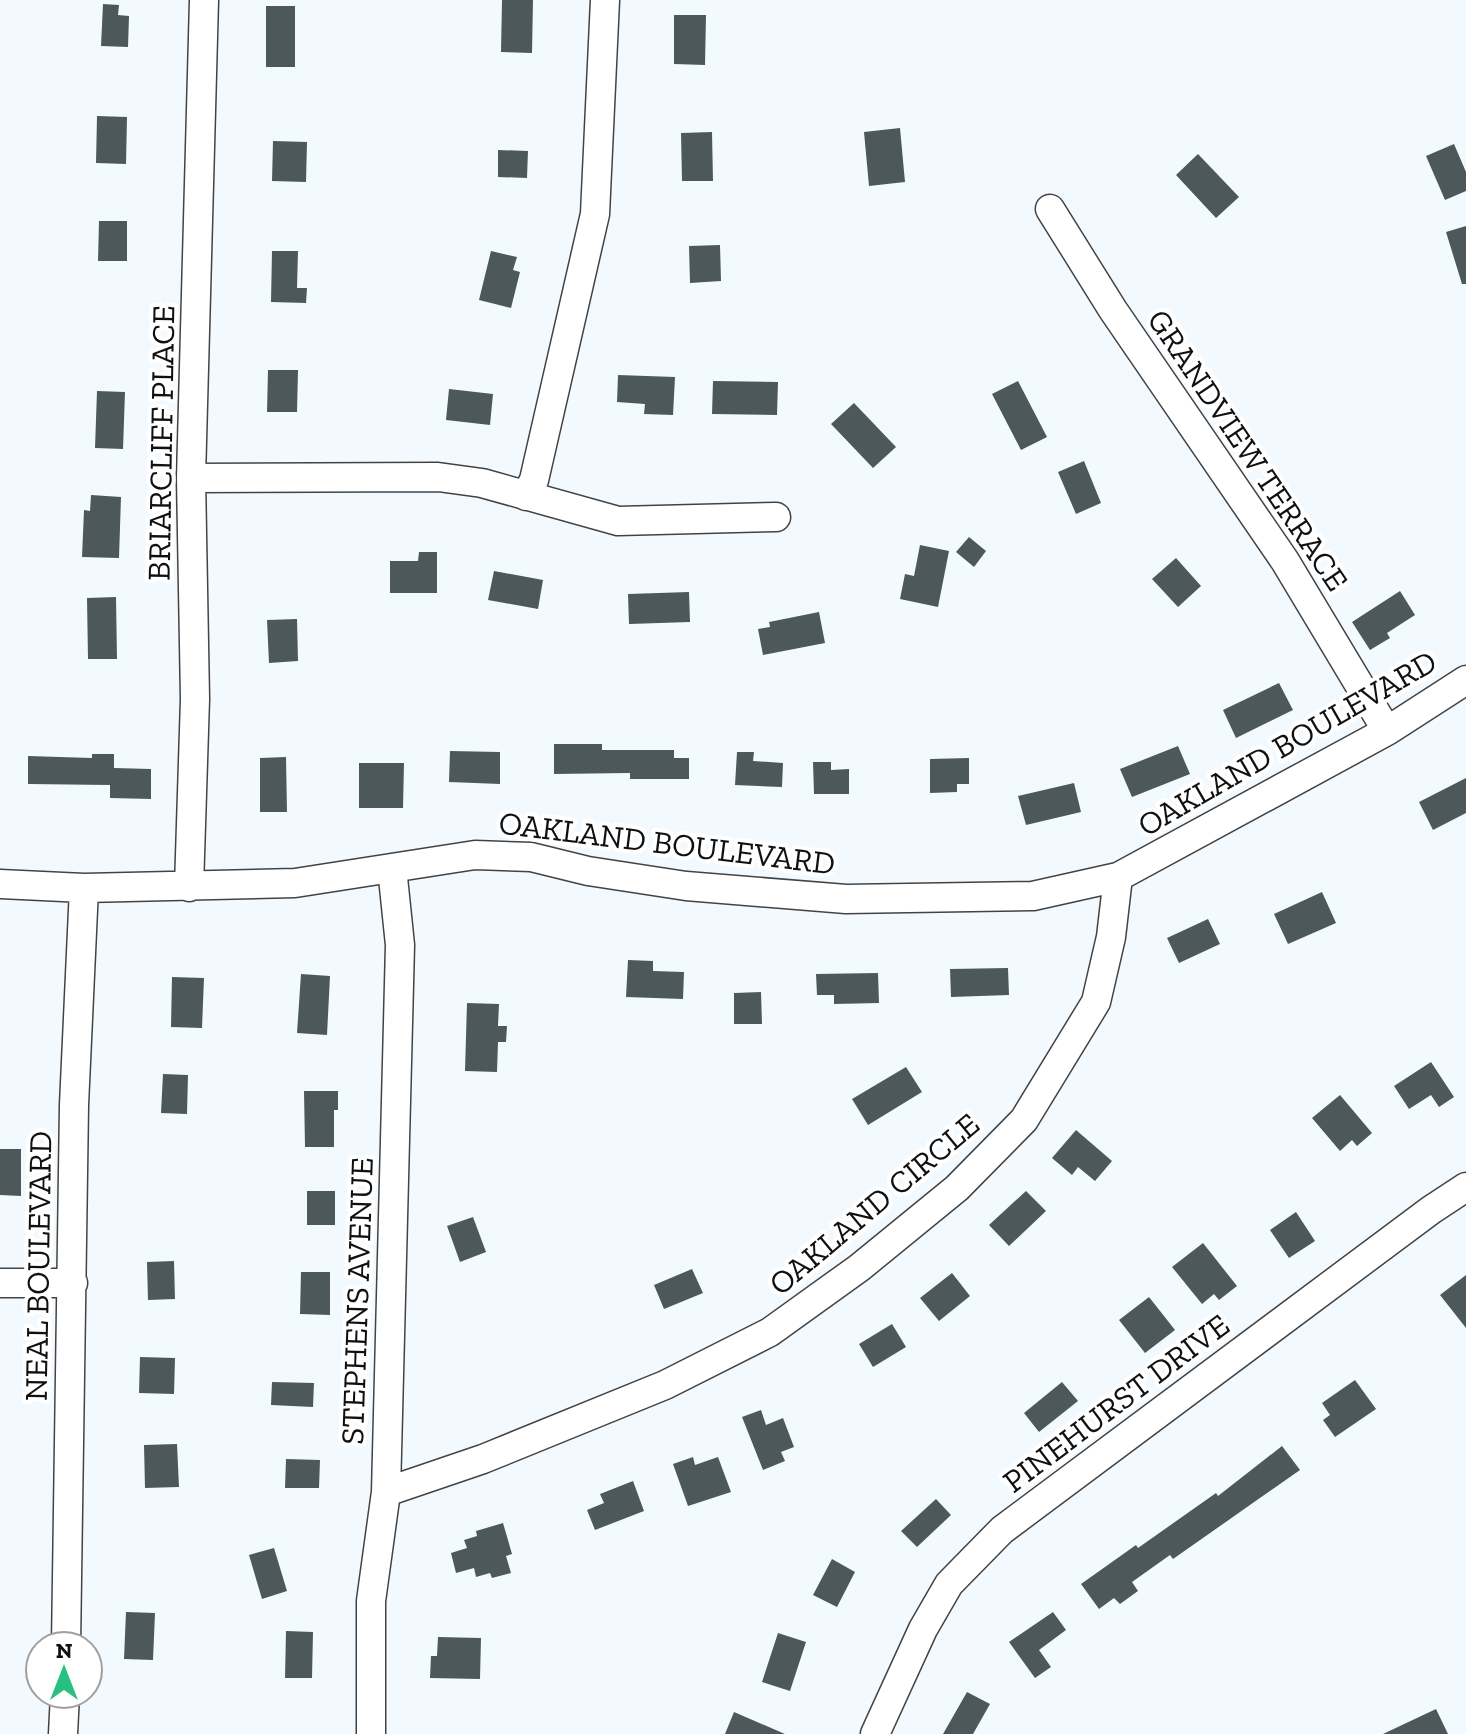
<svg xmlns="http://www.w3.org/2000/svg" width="1466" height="1734" viewBox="0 0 1466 1734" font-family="'Zilla Slab',serif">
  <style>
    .building { fill: #4c5859 }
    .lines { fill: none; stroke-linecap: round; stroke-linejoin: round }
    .minor-casing { stroke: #434343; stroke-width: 31 }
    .minor { stroke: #fff; stroke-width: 28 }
    .labels { text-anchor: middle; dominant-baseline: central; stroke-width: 8; stroke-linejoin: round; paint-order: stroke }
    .street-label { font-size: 32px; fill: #101010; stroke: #fff }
  </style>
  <rect width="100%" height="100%" fill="#f3faff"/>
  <!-- building -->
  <path class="building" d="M 502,0 L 533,0 L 532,53 L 501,52 Z
    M 103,4 L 119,5 L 118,15 L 129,16 L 128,47 L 101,46 Z
    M 266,6 L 295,6 L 295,67 L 266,67 Z
    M 674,15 L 706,15 L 705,65 L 674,64 Z
    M 97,116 L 127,117 L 126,164 L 96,163 Z
    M 900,128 L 905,182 L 869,186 L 864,132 Z
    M 712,132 L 713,181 L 682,181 L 681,133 Z
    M 273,141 L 307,142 L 306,182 L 272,181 Z
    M 1454,144 L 1466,172 L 1466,191 L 1445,200 L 1426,156 Z
    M 498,150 L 528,151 L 527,178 L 498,177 Z
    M 1198,154 L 1239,197 L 1216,218 L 1176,175 Z
    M 99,221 L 127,221 L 127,261 L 98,261 Z
    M 1466,226 L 1466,284 L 1462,284 L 1446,232 Z
    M 720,245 L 721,281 L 690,283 L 689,246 Z
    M 272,251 L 298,251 L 297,288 L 307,288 L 306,303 L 271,302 Z
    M 491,251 L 517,257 L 513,270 L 520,272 L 511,308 L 479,300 Z
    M 268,370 L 298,370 L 297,412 L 267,412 Z
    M 618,375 L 675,377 L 673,415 L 644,414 L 645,404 L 617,402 Z
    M 713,381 L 778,382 L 777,415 L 712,414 Z
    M 1018,381 L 1047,437 L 1021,450 L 992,394 Z
    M 449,389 L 493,394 L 490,425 L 446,420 Z
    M 97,391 L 125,392 L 123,449 L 95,448 Z
    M 854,403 L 896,447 L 873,468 L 831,424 Z
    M 1084,461 L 1101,503 L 1076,514 L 1058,472 Z
    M 91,495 L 121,497 L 119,558 L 82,557 L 84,510 L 90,511 Z
    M 969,537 L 986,551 L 974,567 L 956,552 Z
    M 920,545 L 949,551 L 938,607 L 900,599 L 905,574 L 914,576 Z
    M 419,552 L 437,552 L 437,593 L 390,593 L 390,561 L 418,561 Z
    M 1176,558 L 1201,586 L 1178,607 L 1152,579 Z
    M 494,571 L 543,580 L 538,609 L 488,600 Z
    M 1400,591 L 1415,615 L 1387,633 L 1390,638 L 1370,650 L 1352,622 Z
    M 689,592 L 690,622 L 629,624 L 628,594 Z
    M 116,597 L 117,659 L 88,659 L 87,598 Z
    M 819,612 L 825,643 L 763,655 L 758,629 L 770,627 L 769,622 Z
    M 297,619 L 298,661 L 269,663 L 267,620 Z
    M 1279,683 L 1293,710 L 1236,738 L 1223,710 Z
    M 554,744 L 602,744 L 602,750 L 674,750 L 674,758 L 689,758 L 689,779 L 630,779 L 630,773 L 554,774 Z
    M 1178,746 L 1190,774 L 1132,797 L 1120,769 Z
    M 450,751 L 500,752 L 500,784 L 449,782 Z
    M 737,752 L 754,752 L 753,761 L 783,763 L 782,787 L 735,785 Z
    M 92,754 L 114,754 L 114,768 L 151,769 L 151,799 L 110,798 L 110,785 L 28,784 L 28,756 L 92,758 Z
    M 286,757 L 287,812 L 260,812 L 260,758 Z
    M 969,758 L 969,784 L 957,784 L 957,792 L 930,793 L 930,759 Z
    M 813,762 L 831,762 L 831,770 L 849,769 L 849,794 L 814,794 Z
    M 359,763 L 404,763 L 403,808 L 359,808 Z
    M 1466,778 L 1466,813 L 1433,830 L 1419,802 Z
    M 1074,783 L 1081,812 L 1026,825 L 1018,796 Z
    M 1322,892 L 1336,923 L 1288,944 L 1274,914 Z
    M 1208,919 L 1220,944 L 1179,963 L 1167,938 Z
    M 628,960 L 653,961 L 653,971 L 684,972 L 683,999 L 626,997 Z
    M 1008,968 L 1009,995 L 951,997 L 950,969 Z
    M 878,973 L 879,1003 L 834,1004 L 834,995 L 817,995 L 816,974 Z
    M 301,974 L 330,976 L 327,1035 L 297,1033 Z
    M 172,977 L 204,978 L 202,1028 L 171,1027 Z
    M 761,992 L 762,1024 L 734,1024 L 734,993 Z
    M 467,1003 L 499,1004 L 498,1026 L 507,1026 L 506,1042 L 498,1042 L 497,1072 L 465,1071 Z
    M 1431,1062 L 1454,1097 L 1439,1107 L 1431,1095 L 1409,1109 L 1394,1086 Z
    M 906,1067 L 922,1092 L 868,1125 L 852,1099 Z
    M 163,1074 L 188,1075 L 187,1114 L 161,1113 Z
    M 304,1091 L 338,1091 L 338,1110 L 334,1110 L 334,1147 L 305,1147 Z
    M 1340,1095 L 1372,1133 L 1357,1146 L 1352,1140 L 1340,1151 L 1312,1118 Z
    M 1076,1130 L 1112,1161 L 1095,1181 L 1078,1167 L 1072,1175 L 1052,1158 Z
    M 0,1149 L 21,1149 L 21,1196 L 0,1195 Z
    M 307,1191 L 335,1191 L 335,1225 L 307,1225 Z
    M 1026,1191 L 1046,1211 L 1009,1246 L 989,1225 Z
    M 1296,1212 L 1315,1241 L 1289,1258 L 1270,1230 Z
    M 473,1217 L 486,1252 L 460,1262 L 447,1226 Z
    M 1203,1243 L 1237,1286 L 1219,1300 L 1214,1294 L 1202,1304 L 1172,1267 Z
    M 174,1261 L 175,1299 L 148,1300 L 147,1262 Z
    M 692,1269 L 703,1293 L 664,1309 L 654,1285 Z
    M 301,1272 L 330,1272 L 330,1315 L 300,1314 Z
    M 952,1273 L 970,1296 L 939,1321 L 920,1298 Z
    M 1466,1275 L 1466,1328 L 1440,1295 Z
    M 1149,1297 L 1175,1330 L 1145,1353 L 1119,1320 Z
    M 892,1324 L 906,1347 L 873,1367 L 859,1344 Z
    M 140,1357 L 175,1358 L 174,1394 L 139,1393 Z
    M 1355,1380 L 1376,1409 L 1335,1437 L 1323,1420 L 1330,1415 L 1322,1403 Z
    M 272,1382 L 314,1383 L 313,1407 L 271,1405 Z
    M 1062,1382 L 1078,1401 L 1039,1432 L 1024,1413 Z
    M 761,1410 L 766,1425 L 783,1418 L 794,1447 L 781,1452 L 785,1461 L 763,1470 L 742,1417 Z
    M 177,1444 L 179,1487 L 145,1488 L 144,1445 Z
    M 1282,1446 L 1300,1470 L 1173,1559 L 1170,1555 L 1132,1582 L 1138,1591 L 1120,1604 L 1114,1598 L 1099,1609 L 1081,1584 L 1136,1545 L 1138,1548 L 1216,1493 L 1218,1496 Z
    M 693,1457 L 695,1465 L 718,1457 L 731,1492 L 688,1506 L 673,1464 Z
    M 286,1459 L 320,1460 L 319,1488 L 285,1488 Z
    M 633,1481 L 644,1511 L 595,1530 L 587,1510 L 604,1503 L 600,1494 Z
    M 936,1499 L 951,1515 L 917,1547 L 901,1531 Z
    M 503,1523 L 512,1554 L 506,1556 L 511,1573 L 492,1578 L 490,1573 L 476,1577 L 474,1568 L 456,1573 L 451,1553 L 467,1548 L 464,1540 L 477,1536 L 476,1531 Z
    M 274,1548 L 287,1591 L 262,1599 L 249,1555 Z
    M 832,1559 L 855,1572 L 837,1607 L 813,1595 Z
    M 126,1612 L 155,1613 L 153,1660 L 124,1659 Z
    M 1053,1612 L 1066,1630 L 1039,1650 L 1051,1667 L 1035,1678 L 1009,1642 Z
    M 286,1631 L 313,1632 L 312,1678 L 285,1678 Z
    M 778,1633 L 806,1642 L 790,1691 L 762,1682 Z
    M 438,1637 L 481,1638 L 480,1679 L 430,1678 L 431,1656 L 437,1656 Z
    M 967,1692 L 990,1704 L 973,1734 L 943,1734 Z
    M 1436,1709 L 1448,1734 L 1383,1734 Z
    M 734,1712 L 785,1734 L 725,1734 Z"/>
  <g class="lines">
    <!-- minor casing -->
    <g class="minor-casing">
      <path id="minor" d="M 1050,209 L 1113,310 L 1285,561 L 1387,731
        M 191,478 L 438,477 L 482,483 L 618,521 L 776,517
        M 526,496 L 534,480 L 595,214 L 605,0
        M 0,884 L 84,888 L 295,883 L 475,855 L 531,857 L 588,871 L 686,886 L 846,899 L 1033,896 L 1118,877 L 1387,731 L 1466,680
        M 189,887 L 195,699 L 191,478 L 204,0
        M 0,1283 L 73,1283
        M 386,1492 L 483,1459 L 665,1385 L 770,1332 L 859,1268 L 957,1188 L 1024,1120 L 1096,1002 L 1111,937 L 1118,877
        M 66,1646 L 74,1105 L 84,888
        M 63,1734 L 65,1694
        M 371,1734 L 371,1601 L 386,1492 L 400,945 L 392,868
        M 875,1734 L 923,1629 L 949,1584 L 1002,1530 L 1431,1210 L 1466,1187"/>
    </g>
    <!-- minor -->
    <use href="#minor" class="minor"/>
  </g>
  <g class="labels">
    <!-- street labels -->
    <g class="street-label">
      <text transform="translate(161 443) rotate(-89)">BRIARCLIFF PLACE</text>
      <text transform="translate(1248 450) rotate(56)">GRANDVIEW TERRACE</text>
      <text transform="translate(1287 743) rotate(-30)">OAKLAND BOULEVARD</text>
      <text transform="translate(667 843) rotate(7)">OAKLAND BOULEVARD</text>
      <text transform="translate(874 1204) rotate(-40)">OAKLAND CIRCLE</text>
      <text transform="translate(38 1266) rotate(-89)">NEAL BOULEVARD</text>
      <text transform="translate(357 1301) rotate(-88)">STEPHENS AVENUE</text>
      <text transform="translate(1116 1403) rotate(-37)">PINEHURST DRIVE</text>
    </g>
  </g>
  <!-- north arrow -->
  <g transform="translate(64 1670)"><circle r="38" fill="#ffffff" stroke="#9f9f9f" stroke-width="2"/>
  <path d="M0-6L14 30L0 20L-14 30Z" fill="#28c082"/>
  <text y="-12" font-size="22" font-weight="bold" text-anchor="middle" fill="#101010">N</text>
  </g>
</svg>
